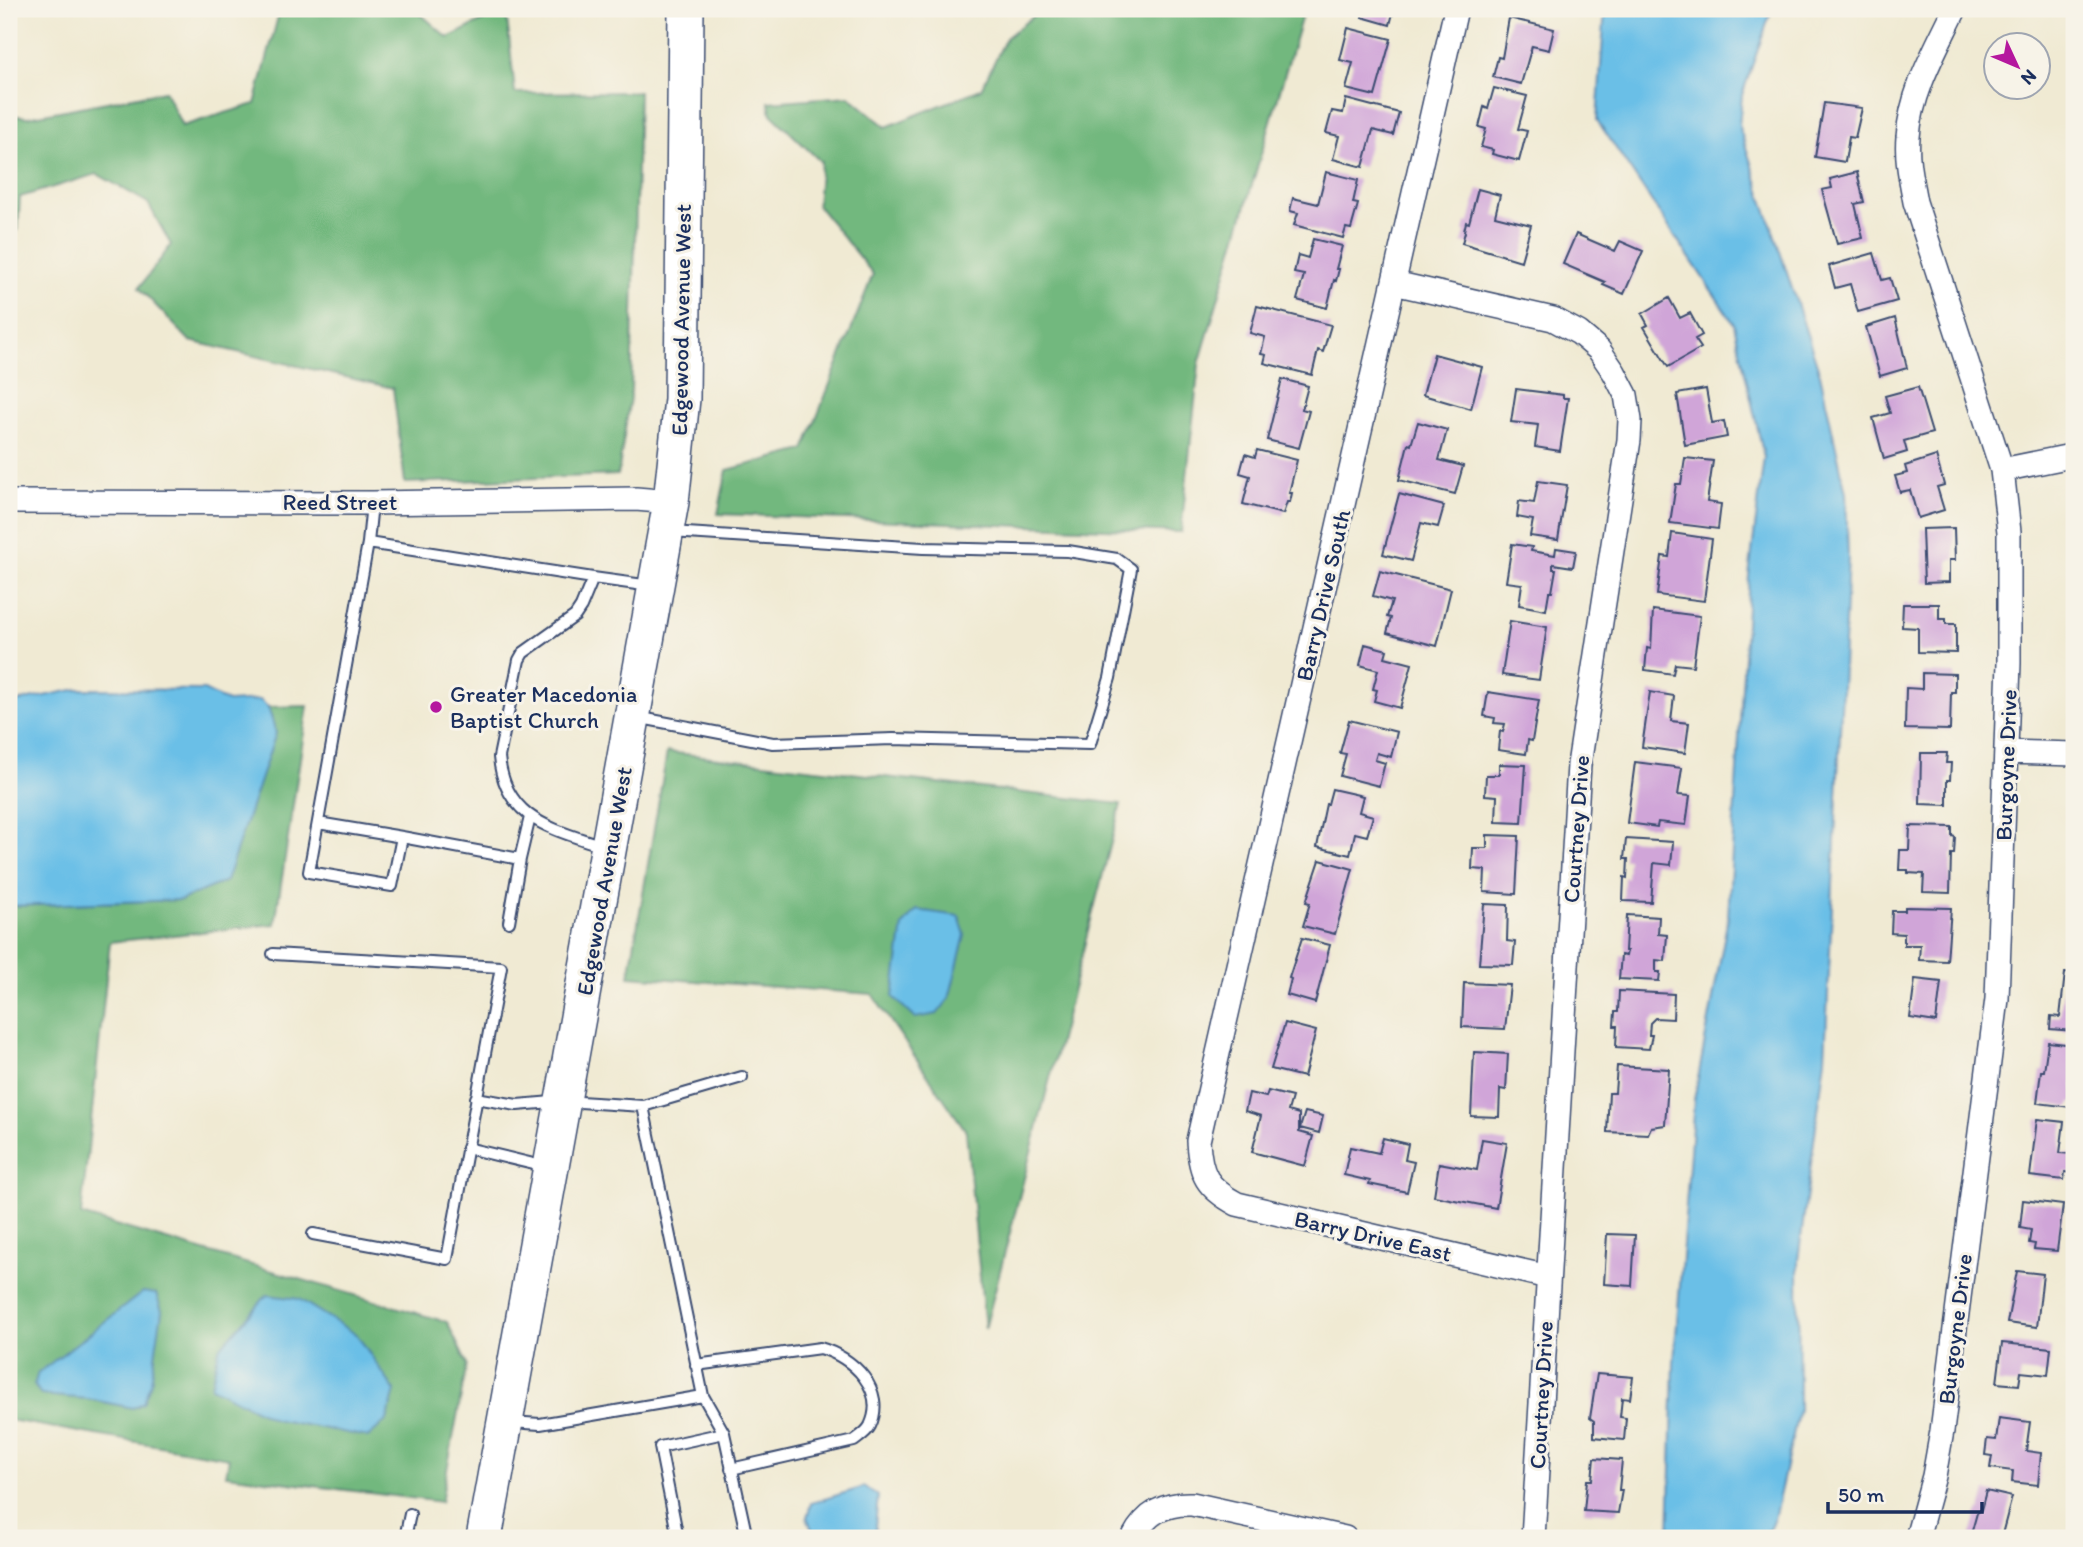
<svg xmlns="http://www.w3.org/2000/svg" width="2083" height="1547" viewBox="0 0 2083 1547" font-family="Itim,sans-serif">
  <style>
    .forest { fill: #72b87e; stroke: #46746e; stroke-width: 2; fill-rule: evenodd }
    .water { fill: #6abfe7; stroke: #4277a2; stroke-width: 2 }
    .building { fill: #d0a5d8 }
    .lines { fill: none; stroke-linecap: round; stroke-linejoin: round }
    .lane-casing { stroke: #3b4b70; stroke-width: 14 }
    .street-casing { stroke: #3b4b70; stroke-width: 26 }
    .primary-casing { stroke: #3b4b70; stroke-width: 38 }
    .lane { stroke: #fff; stroke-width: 10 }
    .street { stroke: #fff; stroke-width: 23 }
    .primary { stroke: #fff; stroke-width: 35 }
    .poi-dot { fill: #b5179e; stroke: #f7f3e8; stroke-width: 2.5 }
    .labels { text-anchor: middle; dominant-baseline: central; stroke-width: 6; stroke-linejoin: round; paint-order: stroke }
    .street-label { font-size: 23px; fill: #1b2f5e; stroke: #f7f3e8 }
    .poi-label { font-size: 23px; fill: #1b2f5e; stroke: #f7f3e8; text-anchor: start }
  </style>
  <rect width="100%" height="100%" fill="#f7f3e8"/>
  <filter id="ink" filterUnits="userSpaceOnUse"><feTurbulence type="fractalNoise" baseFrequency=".0143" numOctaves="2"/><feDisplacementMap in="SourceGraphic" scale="14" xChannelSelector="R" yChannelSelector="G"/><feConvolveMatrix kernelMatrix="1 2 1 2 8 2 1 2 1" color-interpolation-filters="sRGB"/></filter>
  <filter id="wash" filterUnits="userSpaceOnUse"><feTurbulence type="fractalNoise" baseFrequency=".00686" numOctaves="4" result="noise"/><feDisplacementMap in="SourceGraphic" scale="28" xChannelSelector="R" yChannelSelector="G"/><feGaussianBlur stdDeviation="1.57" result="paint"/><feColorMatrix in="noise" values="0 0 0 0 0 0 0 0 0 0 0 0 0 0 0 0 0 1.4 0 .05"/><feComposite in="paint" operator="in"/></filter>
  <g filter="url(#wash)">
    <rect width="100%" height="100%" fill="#f0ead3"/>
    <!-- forest -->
    <path class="forest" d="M 280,9 L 415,9 L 448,38 L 506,9 L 515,93 L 639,92 L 631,391 L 618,475 L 405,483 L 393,388 L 190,341 L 139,288 L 171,245 L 148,203 L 97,174 L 20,197 L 18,230 L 9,231 L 9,115 L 28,117 L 165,91 L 182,126 L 255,104 Z
      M 1042,9 L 1304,9 L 1199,364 L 1181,532 L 718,514 L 727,470 L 804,450 L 873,274 L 817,205 L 821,162 L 771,114 L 769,102 L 849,96 L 886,127 L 981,89 L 1006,38 Z
      M 308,706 L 275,924 L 110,942 L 81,1215 L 447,1322 L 467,1364 L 441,1502 L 226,1475 L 229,1458 L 9,1420 L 9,906 L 181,900 L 276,733 L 268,707 ZM 156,1294 L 161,1311 L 151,1382 L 143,1403 L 133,1408 L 88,1399 Z
      M 667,752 L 1121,804 L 985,1329 L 966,1131 L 872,994 L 629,976 Z"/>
    <!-- water -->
    <path class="water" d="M 1605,9 L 1772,9 L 1742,95 L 1739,126 L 1820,374 L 1846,493 L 1848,557 L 1825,1059 L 1798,1260 L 1799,1409 L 1774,1519 L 1764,1538 L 1669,1538 L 1674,1362 L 1694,1100 L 1728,917 L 1749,575 L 1764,457 L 1734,324 L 1597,120 Z
      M 78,689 L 204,690 L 228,702 L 260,700 L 268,707 L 276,733 L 226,881 L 181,900 L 9,906 L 9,703 Z
      M 917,910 L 959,916 L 965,935 L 949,999 L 937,1014 L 915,1018 L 893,997 L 903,925 Z
      M 143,1292 L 156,1294 L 162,1311 L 151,1382 L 143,1403 L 133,1408 L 88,1399 L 41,1395 L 34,1385 L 38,1373 Z
      M 267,1295 L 299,1299 L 357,1335 L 395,1391 L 387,1420 L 368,1437 L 274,1419 L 211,1387 L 219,1349 Z
      M 864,1487 L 878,1496 L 874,1538 L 815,1538 L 807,1517 L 811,1503 Z"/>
    <g id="blocks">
      <!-- building -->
      <path class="building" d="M 1364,9 L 1394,9 L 1390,25 L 1362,17 Z
        M 1509,18 L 1554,29 L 1549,50 L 1532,46 L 1521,84 L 1493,77 L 1498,57 L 1502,58 Z
        M 1348,28 L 1391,39 L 1375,96 L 1346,89 L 1353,63 L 1340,60 Z
        M 1494,88 L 1527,96 L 1518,129 L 1527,131 L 1519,161 L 1492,154 L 1493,150 L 1481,147 L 1486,129 L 1479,127 L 1484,107 L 1488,109 Z
        M 1346,99 L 1399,113 L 1393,135 L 1373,130 L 1363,167 L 1333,159 L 1339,136 L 1326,133 L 1332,111 L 1343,113 Z
        M 1824,103 L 1862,108 L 1855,138 L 1849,137 L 1845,162 L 1815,157 Z
        M 1326,172 L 1358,180 L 1353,203 L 1358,204 L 1351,229 L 1346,228 L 1343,238 L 1294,225 L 1298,213 L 1290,211 L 1293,198 L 1318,204 Z
        M 1857,172 L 1864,202 L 1855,204 L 1863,238 L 1837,244 L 1822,190 L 1832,188 L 1830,179 Z
        M 1478,189 L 1500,195 L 1495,216 L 1531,225 L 1521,261 L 1462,243 L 1465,232 L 1464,231 L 1466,222 L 1469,223 Z
        M 1576,234 L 1615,251 L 1620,241 L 1643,251 L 1624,294 L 1603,285 L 1605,282 L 1563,264 Z
        M 1313,239 L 1342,246 L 1336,269 L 1339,269 L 1336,281 L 1334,280 L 1327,308 L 1297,300 L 1304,275 L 1294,273 L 1298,255 L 1308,258 Z
        M 1874,253 L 1882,280 L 1890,278 L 1897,301 L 1858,312 L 1850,284 L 1835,288 L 1829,266 Z
        M 1669,298 L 1680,318 L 1690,313 L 1702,335 L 1695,339 L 1701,348 L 1668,367 L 1644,327 L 1648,325 L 1642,314 Z
        M 1257,306 L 1331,325 L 1323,352 L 1318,350 L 1312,375 L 1264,363 L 1266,355 L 1261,354 L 1265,337 L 1250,333 Z
        M 1895,318 L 1907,368 L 1880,376 L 1866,327 Z
        M 1434,354 L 1482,367 L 1471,409 L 1423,395 Z
        M 1282,379 L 1308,386 L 1302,409 L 1309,411 L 1299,448 L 1267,440 Z
        M 1918,387 L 1932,433 L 1904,441 L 1907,452 L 1884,459 L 1873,418 L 1890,413 L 1885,396 Z
        M 1516,389 L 1563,395 L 1563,398 L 1568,398 L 1560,451 L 1535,447 L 1538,425 L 1511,422 Z
        M 1706,389 L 1712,423 L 1724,421 L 1727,437 L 1685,445 L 1677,394 Z
        M 1418,422 L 1447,430 L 1439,460 L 1463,466 L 1455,494 L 1399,480 L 1408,444 L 1411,445 Z
        M 1257,450 L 1297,460 L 1289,493 L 1292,493 L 1290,502 L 1287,502 L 1283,514 L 1243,504 L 1250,476 L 1240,473 L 1245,454 L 1255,457 Z
        M 1936,456 L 1944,485 L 1937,487 L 1944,510 L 1918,518 L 1910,490 L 1900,492 L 1895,476 L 1907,473 L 1905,466 Z
        M 1685,458 L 1713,461 L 1707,502 L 1721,504 L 1718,529 L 1670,523 L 1676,484 L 1681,484 Z
        M 1538,481 L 1567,485 L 1558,540 L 1530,536 L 1533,520 L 1517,517 L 1519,501 L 1534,503 Z
        M 1399,494 L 1444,506 L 1438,527 L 1421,523 L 1411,561 L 1383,554 Z
        M 1954,528 L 1955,560 L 1949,560 L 1949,582 L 1924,583 L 1922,529 Z
        M 1672,533 L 1712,539 L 1704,601 L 1657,595 L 1662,556 L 1669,557 Z
        M 1512,544 L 1532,547 L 1531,551 L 1555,555 L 1556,548 L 1576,551 L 1573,567 L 1553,564 L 1553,569 L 1556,569 L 1552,592 L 1549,592 L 1546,610 L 1519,605 L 1522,584 L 1506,582 Z
        M 1380,571 L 1451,589 L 1437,646 L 1387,633 L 1391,618 L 1387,617 L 1392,601 L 1373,596 Z
        M 1903,604 L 1939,604 L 1939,619 L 1946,619 L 1946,624 L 1956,624 L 1956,653 L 1918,652 L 1918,628 L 1902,627 Z
        M 1653,610 L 1700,616 L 1693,666 L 1675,664 L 1673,674 L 1645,670 L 1647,648 L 1651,649 Z
        M 1510,621 L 1547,627 L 1539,680 L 1502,675 Z
        M 1365,644 L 1387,650 L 1385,657 L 1412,664 L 1400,708 L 1374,701 L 1377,690 L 1373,689 L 1378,670 L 1360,665 Z
        M 1922,673 L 1955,674 L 1955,692 L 1951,692 L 1950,730 L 1905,729 L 1906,688 L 1922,689 Z
        M 1488,692 L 1539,700 L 1532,741 L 1528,740 L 1526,754 L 1498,750 L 1500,731 L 1503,732 L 1505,724 L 1494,723 L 1495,718 L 1484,716 Z
        M 1650,692 L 1674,696 L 1671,721 L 1689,723 L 1685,753 L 1642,747 Z
        M 1349,720 L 1397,732 L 1391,757 L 1377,753 L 1375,760 L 1385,763 L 1379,786 L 1340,776 L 1346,754 L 1340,753 Z
        M 1921,753 L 1947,753 L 1946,763 L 1951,763 L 1950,780 L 1947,780 L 1947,805 L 1920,804 Z
        M 1635,762 L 1682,768 L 1678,795 L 1690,796 L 1686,825 L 1658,822 L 1657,827 L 1627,823 Z
        M 1499,764 L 1526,765 L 1522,823 L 1496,822 L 1497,796 L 1485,795 L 1486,775 L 1499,775 Z
        M 1332,789 L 1363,796 L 1359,812 L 1373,816 L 1367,836 L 1355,833 L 1350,855 L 1317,847 L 1326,804 L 1328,804 Z
        M 1910,826 L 1952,827 L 1952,836 L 1955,837 L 1954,854 L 1951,854 L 1950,893 L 1923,892 L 1924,874 L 1908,873 L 1908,870 L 1899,870 L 1900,850 L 1909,850 Z
        M 1487,835 L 1519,836 L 1516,894 L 1484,892 L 1485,870 L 1472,869 L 1473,848 L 1487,848 Z
        M 1626,839 L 1673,842 L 1671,865 L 1654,863 L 1651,902 L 1623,901 L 1624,877 L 1627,878 L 1628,859 L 1624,859 Z
        M 1320,860 L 1353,869 L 1335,934 L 1303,926 L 1310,903 L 1306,902 Z
        M 1484,904 L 1508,905 L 1507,941 L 1515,942 L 1513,965 L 1479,964 Z
        M 1905,907 L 1951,908 L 1947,961 L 1919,960 L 1920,945 L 1904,945 L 1904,934 L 1891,933 L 1892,911 L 1905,911 Z
        M 1627,915 L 1659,917 L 1658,934 L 1667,935 L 1665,961 L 1656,960 L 1656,972 L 1660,972 L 1659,981 L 1619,979 L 1621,955 L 1626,956 L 1627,951 L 1625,951 Z
        M 1302,938 L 1330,945 L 1315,1003 L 1287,995 L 1291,979 L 1289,978 Z
        M 2065,973 L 2074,974 L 2074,1031 L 2050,1029 L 2051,1016 L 2060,1017 Z
        M 1915,979 L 1941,982 L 1936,1022 L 1910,1018 Z
        M 1464,983 L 1510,985 L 1505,1029 L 1462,1027 Z
        M 1619,991 L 1674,994 L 1673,1019 L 1655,1018 L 1650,1023 L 1649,1035 L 1652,1035 L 1649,1049 L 1616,1047 L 1617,1026 L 1614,1026 L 1615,1012 L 1618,1012 Z
        M 1285,1023 L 1316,1031 L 1304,1077 L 1271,1069 Z
        M 2048,1042 L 2074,1045 L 2074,1102 L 2071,1102 L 2070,1107 L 2037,1103 L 2041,1071 L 2044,1071 Z
        M 1474,1052 L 1508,1054 L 1506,1090 L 1500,1089 L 1499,1117 L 1471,1116 Z
        M 1617,1066 L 1669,1069 L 1665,1125 L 1651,1127 L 1648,1134 L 1607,1132 L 1609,1093 L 1615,1093 Z
        M 1268,1091 L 1292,1097 L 1288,1111 L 1299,1114 L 1299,1132 L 1313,1136 L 1305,1166 L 1252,1152 L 1261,1116 L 1245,1111 L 1249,1093 L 1266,1097 Z
        M 1305,1112 L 1323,1116 L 1319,1133 L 1300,1128 Z
        M 2037,1119 L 2064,1122 L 2060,1153 L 2074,1154 L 2072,1173 L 2065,1172 L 2064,1180 L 2030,1176 Z
        M 1383,1138 L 1408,1144 L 1405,1160 L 1414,1162 L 1407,1192 L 1369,1184 L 1370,1181 L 1344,1175 L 1350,1147 L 1379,1153 Z
        M 1482,1139 L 1507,1143 L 1496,1208 L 1434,1196 L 1439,1163 L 1477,1170 Z
        M 2023,1200 L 2063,1205 L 2057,1251 L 2034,1249 L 2035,1244 L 2029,1243 L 2031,1230 L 2020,1228 Z
        M 1607,1234 L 1635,1235 L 1632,1286 L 1604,1284 Z
        M 2017,1271 L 2043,1274 L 2037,1327 L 2007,1323 Z
        M 2002,1343 L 2051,1348 L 2048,1375 L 2021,1372 L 2019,1385 L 1997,1383 Z
        M 1597,1374 L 1633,1377 L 1630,1399 L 1622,1398 L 1620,1417 L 1626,1418 L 1624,1440 L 1594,1437 L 1594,1421 L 1590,1418 Z
        M 1999,1418 L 2030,1422 L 2026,1451 L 2041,1453 L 2038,1485 L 2012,1482 L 2013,1471 L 1990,1468 L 1992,1456 L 1985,1455 L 1987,1439 L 1996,1440 Z
        M 1594,1458 L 1622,1460 L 1619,1490 L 1622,1490 L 1618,1513 L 1584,1511 L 1587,1480 L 1592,1480 Z
        M 1986,1491 L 2012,1497 L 2001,1538 L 1970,1538 L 1977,1513 L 1981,1510 Z"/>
    </g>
  </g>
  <g filter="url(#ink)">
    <use href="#blocks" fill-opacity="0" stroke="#3b4b70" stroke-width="2"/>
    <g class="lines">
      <!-- lane casing -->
      <g class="lane-casing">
        <path id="lane" d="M 372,503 L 368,543 L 309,872 L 392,886 L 402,837 L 520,859 L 530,817
          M 368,543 L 593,578
          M 636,717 L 773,743 L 893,739 L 1090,744 L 1110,678 L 1131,569 L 1117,559 L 1068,551 L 923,548 L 671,532
          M 318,823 L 402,837
          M 605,847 C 554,829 505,821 499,757 L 519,660 L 523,653 L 575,616 L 581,607 L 593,578 L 651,586
          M 509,922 L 520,859
          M 273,954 L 501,967 L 447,1259 L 313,1234
          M 476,1098 L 517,1105 L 564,1101 L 643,1106 L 703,1396 L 540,1424 L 511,1422
          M 643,1106 L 742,1077
          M 467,1148 L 546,1167
          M 696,1365 L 820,1348 C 853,1357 887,1390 870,1426 C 867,1432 859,1437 854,1441 L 731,1469
          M 703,1396 L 724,1433 L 747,1538
          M 405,1538 L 410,1514
          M 678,1538 L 660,1447 L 724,1433"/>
      </g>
      <!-- street casing -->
      <g class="street-casing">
        <path id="street" d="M 1456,9 L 1198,1141 C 1200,1175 1207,1188 1237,1204 L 1548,1277
          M 1394,283 L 1553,319 L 1579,333 L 1599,350 L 1614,372 L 1626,395 L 1630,420 L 1629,440 L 1579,765 L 1533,1538
          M 2002,470 L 2071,456
          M 9,502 L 372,503 L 636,499 L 671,502
          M 2006,752 L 2074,754
          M 1133,1538 C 1146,1513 1164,1503 1192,1504 L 1345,1538
          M 1917,1538 L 1934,1476 L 1942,1431 L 1997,999 L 2009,663 L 2009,532 L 2002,470 L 1915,202 C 1911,180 1906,159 1908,137 C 1911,91 1936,49 1955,9"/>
      </g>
      <!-- primary casing -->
      <g class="primary-casing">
        <path id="primary" d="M 484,1538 L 671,502 L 682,399 L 686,9"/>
      </g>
      <!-- lane -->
      <use href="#lane" class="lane"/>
      <!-- street -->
      <use href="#street" class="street"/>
      <!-- primary -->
      <use href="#primary" class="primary"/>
    </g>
  </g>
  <!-- markers -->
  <circle class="poi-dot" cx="436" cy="707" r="7"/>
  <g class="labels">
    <!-- street labels -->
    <g class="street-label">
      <text transform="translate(681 320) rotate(-89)">Edgewood Avenue West</text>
      <text x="340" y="502">Reed Street</text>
      <text transform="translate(1323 595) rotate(-77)">Barry Drive South</text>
      <text transform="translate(2006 765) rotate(-88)">Burgoyne Drive</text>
      <text transform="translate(1576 829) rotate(-86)">Courtney Drive</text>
      <text transform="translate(604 881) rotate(-80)">Edgewood Avenue West</text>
      <text transform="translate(1373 1236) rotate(13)">Barry Drive East</text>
      <text transform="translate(1955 1329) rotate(-83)">Burgoyne Drive</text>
      <text transform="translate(1541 1395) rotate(-87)">Courtney Drive</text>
    </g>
    <!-- poi labels -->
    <g class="poi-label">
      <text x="450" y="694">Greater Macedonia<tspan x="450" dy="26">Baptist Church</tspan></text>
    </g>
  </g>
  <!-- margin -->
  <rect width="2083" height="1547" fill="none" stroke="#f7f3e8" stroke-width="35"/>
  <!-- north arrow -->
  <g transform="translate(2017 66) rotate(134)"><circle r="33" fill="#f7f3e8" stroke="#9fa5b1" stroke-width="2"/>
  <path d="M0-5L12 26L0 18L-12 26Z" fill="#b5179e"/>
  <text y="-10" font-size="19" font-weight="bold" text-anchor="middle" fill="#1b2f5e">N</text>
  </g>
  <!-- scale -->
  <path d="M1828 1502v10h154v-10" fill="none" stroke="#1b2f5e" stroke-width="3.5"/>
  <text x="1838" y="1502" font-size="21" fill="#1b2f5e" stroke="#f7f3e8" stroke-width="5" paint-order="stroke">50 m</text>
</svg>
